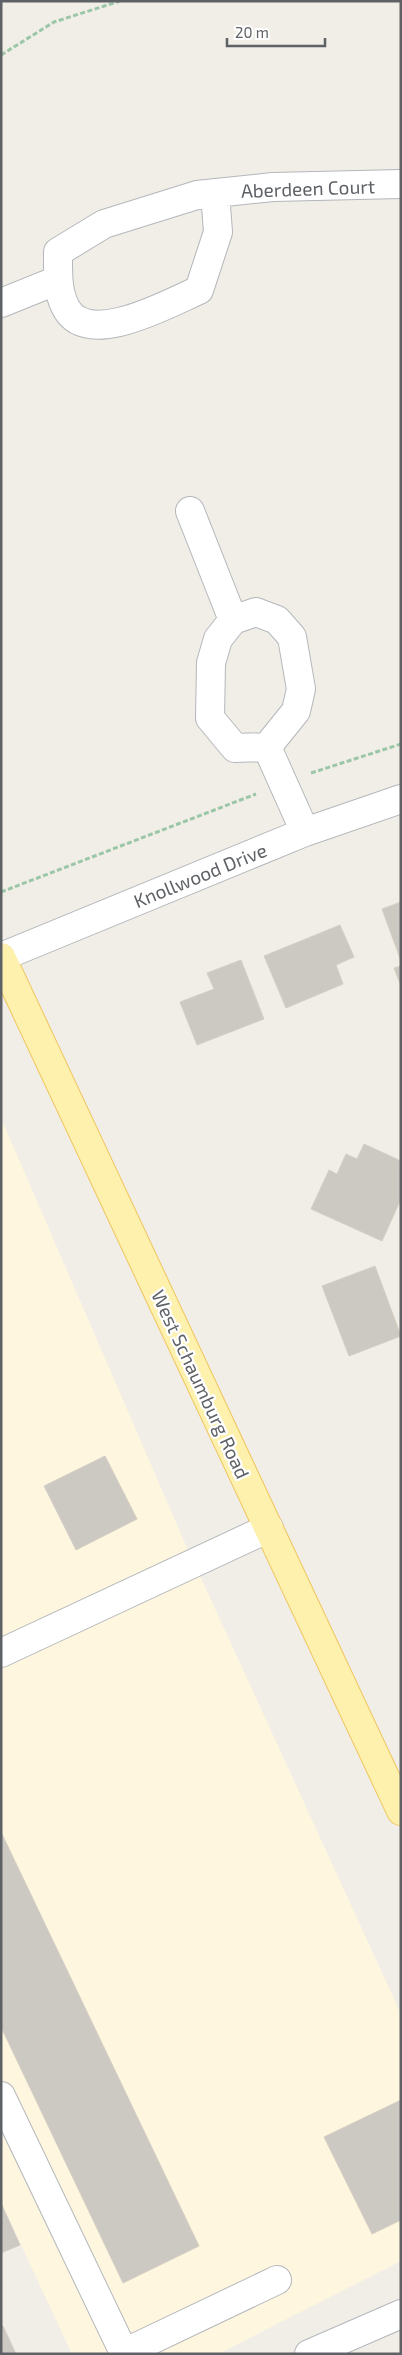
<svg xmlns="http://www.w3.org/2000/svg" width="402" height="2355" viewBox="0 0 402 2355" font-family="'Exo 2',sans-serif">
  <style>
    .commercial { fill: #fef6de }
    .building { fill: #ccc9c3; stroke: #d5cfc5 }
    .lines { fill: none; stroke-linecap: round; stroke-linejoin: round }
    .minor-casing { stroke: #b4b7bb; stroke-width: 30 }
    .major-casing { stroke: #f0c65f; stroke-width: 30 }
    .path { stroke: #9bc6a7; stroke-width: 3; stroke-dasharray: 5 2.5; stroke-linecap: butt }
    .minor { stroke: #fff; stroke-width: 28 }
    .major { stroke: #fef0ad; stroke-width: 28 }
    .labels { text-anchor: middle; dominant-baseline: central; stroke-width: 4.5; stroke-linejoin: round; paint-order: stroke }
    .street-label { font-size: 19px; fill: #5e6266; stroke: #fff }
  </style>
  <rect width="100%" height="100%" fill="#f0eee6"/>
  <!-- commercial -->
  <path class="commercial" d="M 1,1118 L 184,1541 L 401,2014 L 401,2261 L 218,2354 L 72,2354 L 1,2202 Z"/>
  <!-- building -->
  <path class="building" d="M 401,902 L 401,961 L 382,909 Z
    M 340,925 L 354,957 L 336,965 L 343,984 L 286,1008 L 264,956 Z
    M 241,960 L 264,1019 L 197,1045 L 180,1002 L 214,989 L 207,973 Z
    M 401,966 L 401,986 L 394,968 Z
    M 364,1144 L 401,1161 L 401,1199 L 382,1241 L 311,1209 L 329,1170 L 337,1174 L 346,1154 L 357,1159 Z
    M 375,1266 L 401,1336 L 349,1356 L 322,1286 Z
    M 105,1456 L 137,1519 L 76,1550 L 44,1486 Z
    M 1,1832 L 199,2246 L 123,2283 L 1,2027 Z
    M 401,2100 L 401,2220 L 372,2234 L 324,2137 Z
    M 1,2203 L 20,2245 L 1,2253 Z
    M 1,2326 L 3,2326 L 16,2354 L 1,2354 Z"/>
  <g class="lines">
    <!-- minor casing -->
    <g class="minor-casing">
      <path id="minor" d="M 215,193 L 218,232 L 199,290 C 169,303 88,349 66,308 C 57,292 58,270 58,252 L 104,224 L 197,195 L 273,187 L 401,184
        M 1,303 L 58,280
        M 190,511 L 233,620
        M 256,612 L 277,620 L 292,637 L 301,689 L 296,711 L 267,747 L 235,748 L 210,718 L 211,663 L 218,639 L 233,620 Z
        M 267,747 L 305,832
        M 1,957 L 305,832 L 401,799
        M 1,1653 L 269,1528
        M 1,2096 L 124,2353 L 277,2280
        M 309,2354 L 401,2314"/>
    </g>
    <!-- major casing -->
    <g class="major-casing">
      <path id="major" d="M 1,957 L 401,1811"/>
    </g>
    <!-- path -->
    <path class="path" d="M 1,55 L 54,22 L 120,1
      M 311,773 L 401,744
      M 1,892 L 256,794"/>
    <!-- minor -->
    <use href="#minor" class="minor"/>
    <!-- major -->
    <use href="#major" class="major"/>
  </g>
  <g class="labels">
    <!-- street labels -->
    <g class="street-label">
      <text transform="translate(308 188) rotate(-2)">Aberdeen Court</text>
      <text transform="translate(200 875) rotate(-22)">Knollwood Drive</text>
      <text transform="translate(201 1384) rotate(65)">West Schaumburg Road</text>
    </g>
  </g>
  <!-- border -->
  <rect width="402" height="2355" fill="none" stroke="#5e6266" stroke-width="5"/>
  <!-- scale -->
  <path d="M227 38v8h98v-8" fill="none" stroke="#5e6266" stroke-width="2.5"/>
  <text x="235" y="38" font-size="15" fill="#5e6266" stroke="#ffffff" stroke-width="4" paint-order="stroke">20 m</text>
</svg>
